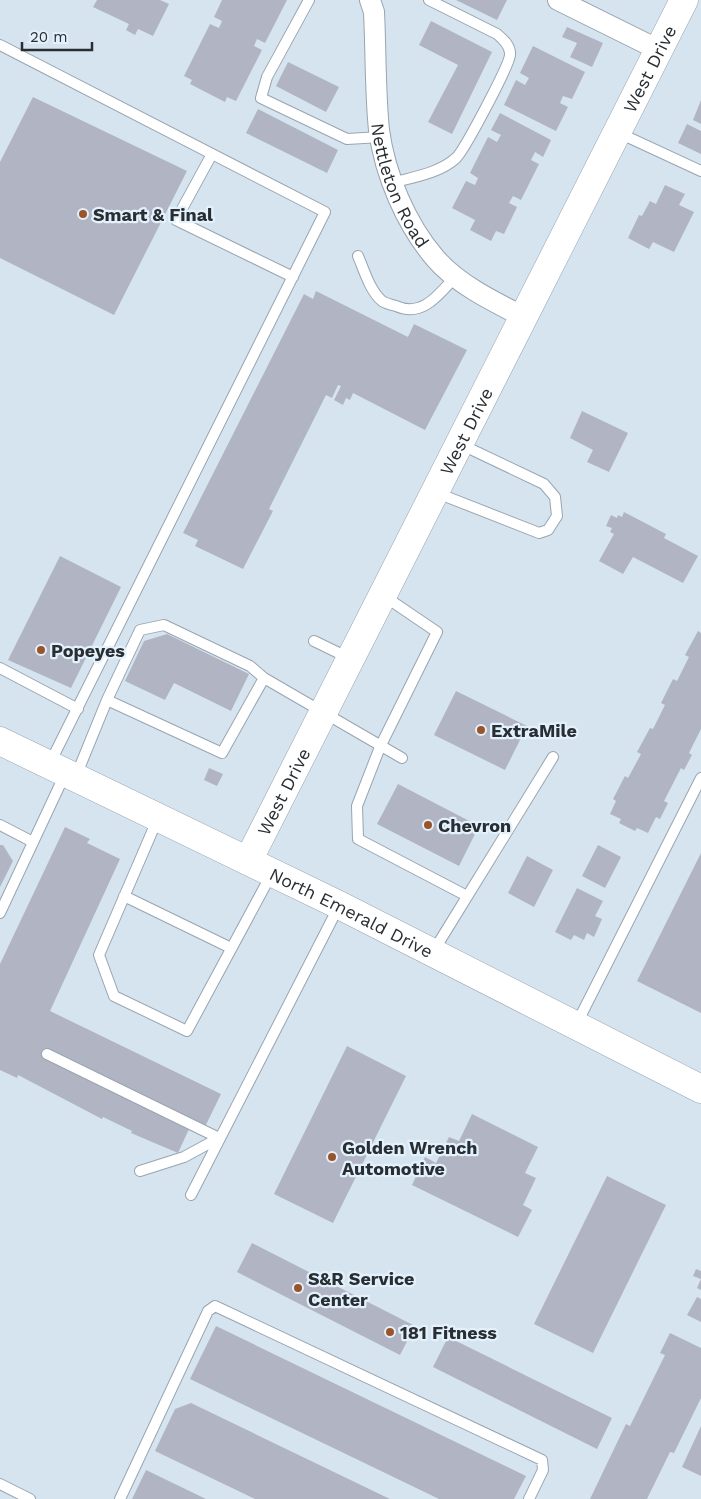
<svg xmlns="http://www.w3.org/2000/svg" width="701" height="1499" viewBox="0 0 701 1499" font-family="'Work Sans',sans-serif">
  <style>
    .building { fill: #b1b4c3 }
    .lines { fill: none; stroke-linecap: round; stroke-linejoin: round }
    .lane-casing { stroke: #98a5b0; stroke-width: 12 }
    .street-casing { stroke: #98a5b0; stroke-width: 22 }
    .secondary-casing { stroke: #98a5b0; stroke-width: 29 }
    .lane { stroke: #fff; stroke-width: 10 }
    .street { stroke: #fff; stroke-width: 20 }
    .secondary { stroke: #fff; stroke-width: 28 }
    .poi-dot { fill: #9a542a; stroke: #e3f1fd; stroke-width: 2 }
    .labels { text-anchor: middle; dominant-baseline: central; stroke-width: 4.5; stroke-linejoin: round; paint-order: stroke }
    .street-label { font-size: 18px; fill: #292e32; stroke: #e3f1fd }
    .poi-label { font-size: 18px; font-weight: bold; fill: #292e32; stroke: #e3f1fd; text-anchor: start }
  </style>
  <rect width="100%" height="100%" fill="#d6e4f0"/>
  <!-- building -->
  <path class="building" d="M 97,0 L 160,0 L 169,4 L 153,36 L 138,29 L 135,35 L 126,30 L 129,24 L 93,7 Z
    M 222,0 L 287,0 L 265,43 L 257,39 L 254,46 L 262,50 L 236,101 L 227,97 L 225,102 L 190,84 L 192,80 L 184,76 L 210,24 L 219,28 L 222,21 L 214,17 Z
    M 456,0 L 507,0 L 497,20 Z
    M 431,21 L 492,52 L 452,134 L 428,122 L 458,65 L 419,45 Z
    M 567,27 L 603,43 L 592,67 L 570,57 L 577,43 L 562,37 Z
    M 533,46 L 585,72 L 572,99 L 563,96 L 560,103 L 568,107 L 556,131 L 504,105 L 516,80 L 525,85 L 529,78 L 520,73 Z
    M 288,62 L 339,87 L 326,112 L 276,86 Z
    M 33,97 L 187,171 L 114,315 L 0,258 L 0,162 Z
    M 701,100 L 701,124 L 693,120 Z
    M 258,109 L 338,150 L 327,173 L 246,133 Z
    M 500,113 L 551,140 L 543,157 L 535,152 L 531,160 L 539,164 L 521,200 L 513,196 L 509,203 L 517,207 L 504,234 L 496,231 L 491,241 L 470,230 L 475,220 L 452,208 L 466,181 L 475,185 L 478,178 L 470,173 L 488,137 L 497,142 L 501,135 L 491,130 Z
    M 687,124 L 701,131 L 701,154 L 678,143 Z
    M 665,185 L 685,194 L 679,205 L 694,212 L 674,252 L 653,242 L 649,249 L 628,238 L 639,215 L 642,216 L 650,201 L 656,204 Z
    M 316,291 L 408,337 L 414,324 L 467,350 L 425,430 L 353,393 L 350,400 L 346,398 L 343,405 L 334,400 L 341,386 L 338,385 L 332,398 L 326,395 L 269,509 L 273,511 L 243,569 L 195,546 L 198,540 L 183,533 L 304,294 L 313,299 Z
    M 582,411 L 628,433 L 609,472 L 587,462 L 593,450 L 570,438 Z
    M 624,512 L 666,534 L 664,538 L 698,556 L 683,583 L 633,557 L 623,574 L 599,561 L 614,534 L 610,532 L 612,528 L 606,526 L 611,515 L 617,518 L 618,515 L 622,517 Z
    M 60,556 L 121,587 L 71,688 L 8,660 Z
    M 698,631 L 701,633 L 701,729 L 689,753 L 692,755 L 684,770 L 681,768 L 664,801 L 668,803 L 660,819 L 656,817 L 648,833 L 637,828 L 635,831 L 619,823 L 621,819 L 610,814 L 616,801 L 613,799 L 625,776 L 628,778 L 641,754 L 637,752 L 650,728 L 653,729 L 665,705 L 661,703 L 673,679 L 677,681 L 689,657 L 685,655 Z
    M 167,634 L 249,674 L 231,711 L 174,683 L 165,700 L 125,681 L 144,641 Z
    M 456,691 L 527,726 L 505,770 L 434,735 Z
    M 209,768 L 223,774 L 217,786 L 204,780 Z
    M 398,784 L 479,826 L 459,866 L 377,824 Z
    M 65,827 L 90,839 L 87,843 L 120,859 L 50,1011 L 221,1094 L 201,1135 L 189,1129 L 178,1153 L 131,1133 L 132,1131 L 103,1117 L 102,1119 L 18,1075 L 17,1078 L 0,1070 L 0,964 Z
    M 0,845 L 3,845 L 13,861 L 0,887 Z
    M 598,845 L 621,857 L 605,888 L 582,876 Z
    M 701,853 L 701,1013 L 637,981 Z
    M 527,856 L 553,870 L 534,907 L 508,893 Z
    M 577,888 L 603,901 L 595,916 L 602,919 L 594,937 L 587,933 L 584,940 L 574,935 L 571,940 L 555,932 Z
    M 347,1046 L 406,1076 L 333,1223 L 274,1194 Z
    M 472,1114 L 538,1147 L 525,1173 L 536,1178 L 523,1205 L 532,1210 L 518,1237 L 412,1185 L 425,1157 L 436,1163 L 449,1137 L 459,1141 Z
    M 607,1176 L 666,1205 L 593,1353 L 534,1324 Z
    M 252,1243 L 415,1326 L 400,1355 L 237,1272 Z
    M 696,1269 L 701,1271 L 701,1290 L 697,1288 L 701,1279 L 693,1276 Z
    M 697,1297 L 701,1299 L 701,1322 L 687,1315 Z
    M 216,1326 L 526,1476 L 514,1499 L 439,1499 L 190,1379 Z
    M 670,1333 L 701,1348 L 701,1398 L 674,1453 L 670,1452 L 647,1499 L 590,1499 L 626,1424 L 630,1426 L 665,1355 L 660,1353 Z
    M 448,1337 L 612,1418 L 597,1449 L 433,1367 Z
    M 191,1403 L 390,1499 L 255,1499 L 155,1451 L 175,1409 Z
    M 701,1426 L 701,1476 L 682,1467 Z
    M 146,1470 L 206,1499 L 132,1499 Z"/>
  <g class="lines">
    <!-- lane casing -->
    <g class="lane-casing">
      <path id="lane" d="M 309,0 L 267,77 L 261,98 L 347,139 L 381,137
        M 0,45 L 325,212 L 50,763
        M 619,133 L 701,171
        M 212,154 L 176,220 L 293,277
        M 392,183 C 413,177 440,173 456,158 C 464,151 509,66 510,55 C 511,46 503,39 497,34 L 429,0
        M 358,256 C 364,270 370,291 382,301 C 385,303 392,305 396,306 C 423,318 439,294 456,276
        M 437,493 L 539,533 L 548,530 L 557,516 L 555,497 L 544,484 L 460,444
        M 384,596 L 437,632 L 380,747 L 357,806 L 358,839 L 467,896
        M 314,641 L 349,658
        M 0,668 L 78,709
        M 107,700 L 140,630 L 164,625 L 250,666 L 264,678
        M 76,776 L 107,700 L 222,753 L 264,678 L 402,758
        M 158,818 L 99,955 L 114,996 L 187,1031 L 272,873
        M 0,825 L 33,842
        M 124,896 L 231,948
        M 0,913 L 65,774
        M 433,952 L 553,757
        M 576,1025 L 701,778
        M 47,1054 L 219,1138
        M 140,1171 L 184,1157 L 219,1138
        M 191,1195 L 339,906
        M 0,1484 L 30,1499
        M 120,1499 L 208,1311 L 215,1306 L 542,1460 L 543,1470 L 529,1499"/>
    </g>
    <!-- street casing -->
    <g class="street-casing">
      <g id="street">
        <path id="s1" d="M 370,0 L 374,12 C 376,51 375,91 379,130 C 385,175 406,224 435,258 C 457,284 494,302 524,317"/>
        <path d="M 558,0 L 659,50"/>
      </g>
    </g>
    <!-- secondary casing -->
    <g class="secondary-casing">
      <g id="secondary">
        <path id="s2" d="M 0,741 L 339,905 L 701,1089"/>
        <path id="s3" d="M 248,861 L 684,0"/>
      </g>
    </g>
    <!-- lane -->
    <use href="#lane" class="lane"/>
    <!-- street -->
    <use href="#street" class="street"/>
    <!-- secondary -->
    <use href="#secondary" class="secondary"/>
  </g>
  <!-- markers -->
  <g class="poi-dot">
    <circle cx="83" cy="214" r="5"/>
    <circle cx="41" cy="650" r="5"/>
    <circle cx="481" cy="730" r="5"/>
    <circle cx="428" cy="825" r="5"/>
    <circle cx="332" cy="1157" r="5"/>
    <circle cx="298" cy="1288" r="5"/>
    <circle cx="390" cy="1332" r="5"/>
  </g>
  <g class="labels">
    <!-- street labels -->
    <g class="street-label">
      <text stroke="none"><textPath href="#s3" startOffset="888">West Drive</textPath></text>
      <text stroke="none"><textPath href="#s1" startOffset="190">Nettleton Road</textPath></text>
      <text stroke="none"><textPath href="#s3" startOffset="482">West Drive</textPath></text>
      <text stroke="none"><textPath href="#s3" startOffset="78">West Drive</textPath></text>
      <text stroke="none"><textPath href="#s2" startOffset="391">North Emerald Drive</textPath></text>
    </g>
    <!-- poi labels -->
    <g class="poi-label">
      <text x="93" y="214">Smart &amp; Final</text>
      <text x="51" y="650">Popeyes</text>
      <text x="491" y="730">ExtraMile</text>
      <text x="438" y="825">Chevron</text>
      <text x="342" y="1147">Golden Wrench<tspan x="342" dy="21">Automotive</tspan></text>
      <text x="308" y="1278">S&amp;R Service<tspan x="308" dy="21">Center</tspan></text>
      <text x="400" y="1332">181 Fitness</text>
    </g>
  </g>
  <!-- scale -->
  <path d="M22 42v8h70v-8" fill="none" stroke="#292e32" stroke-width="2.5"/>
  <text x="30" y="42" font-size="15" fill="#292e32" stroke="#e3f1fd" stroke-width="4" paint-order="stroke">20 m</text>
</svg>
